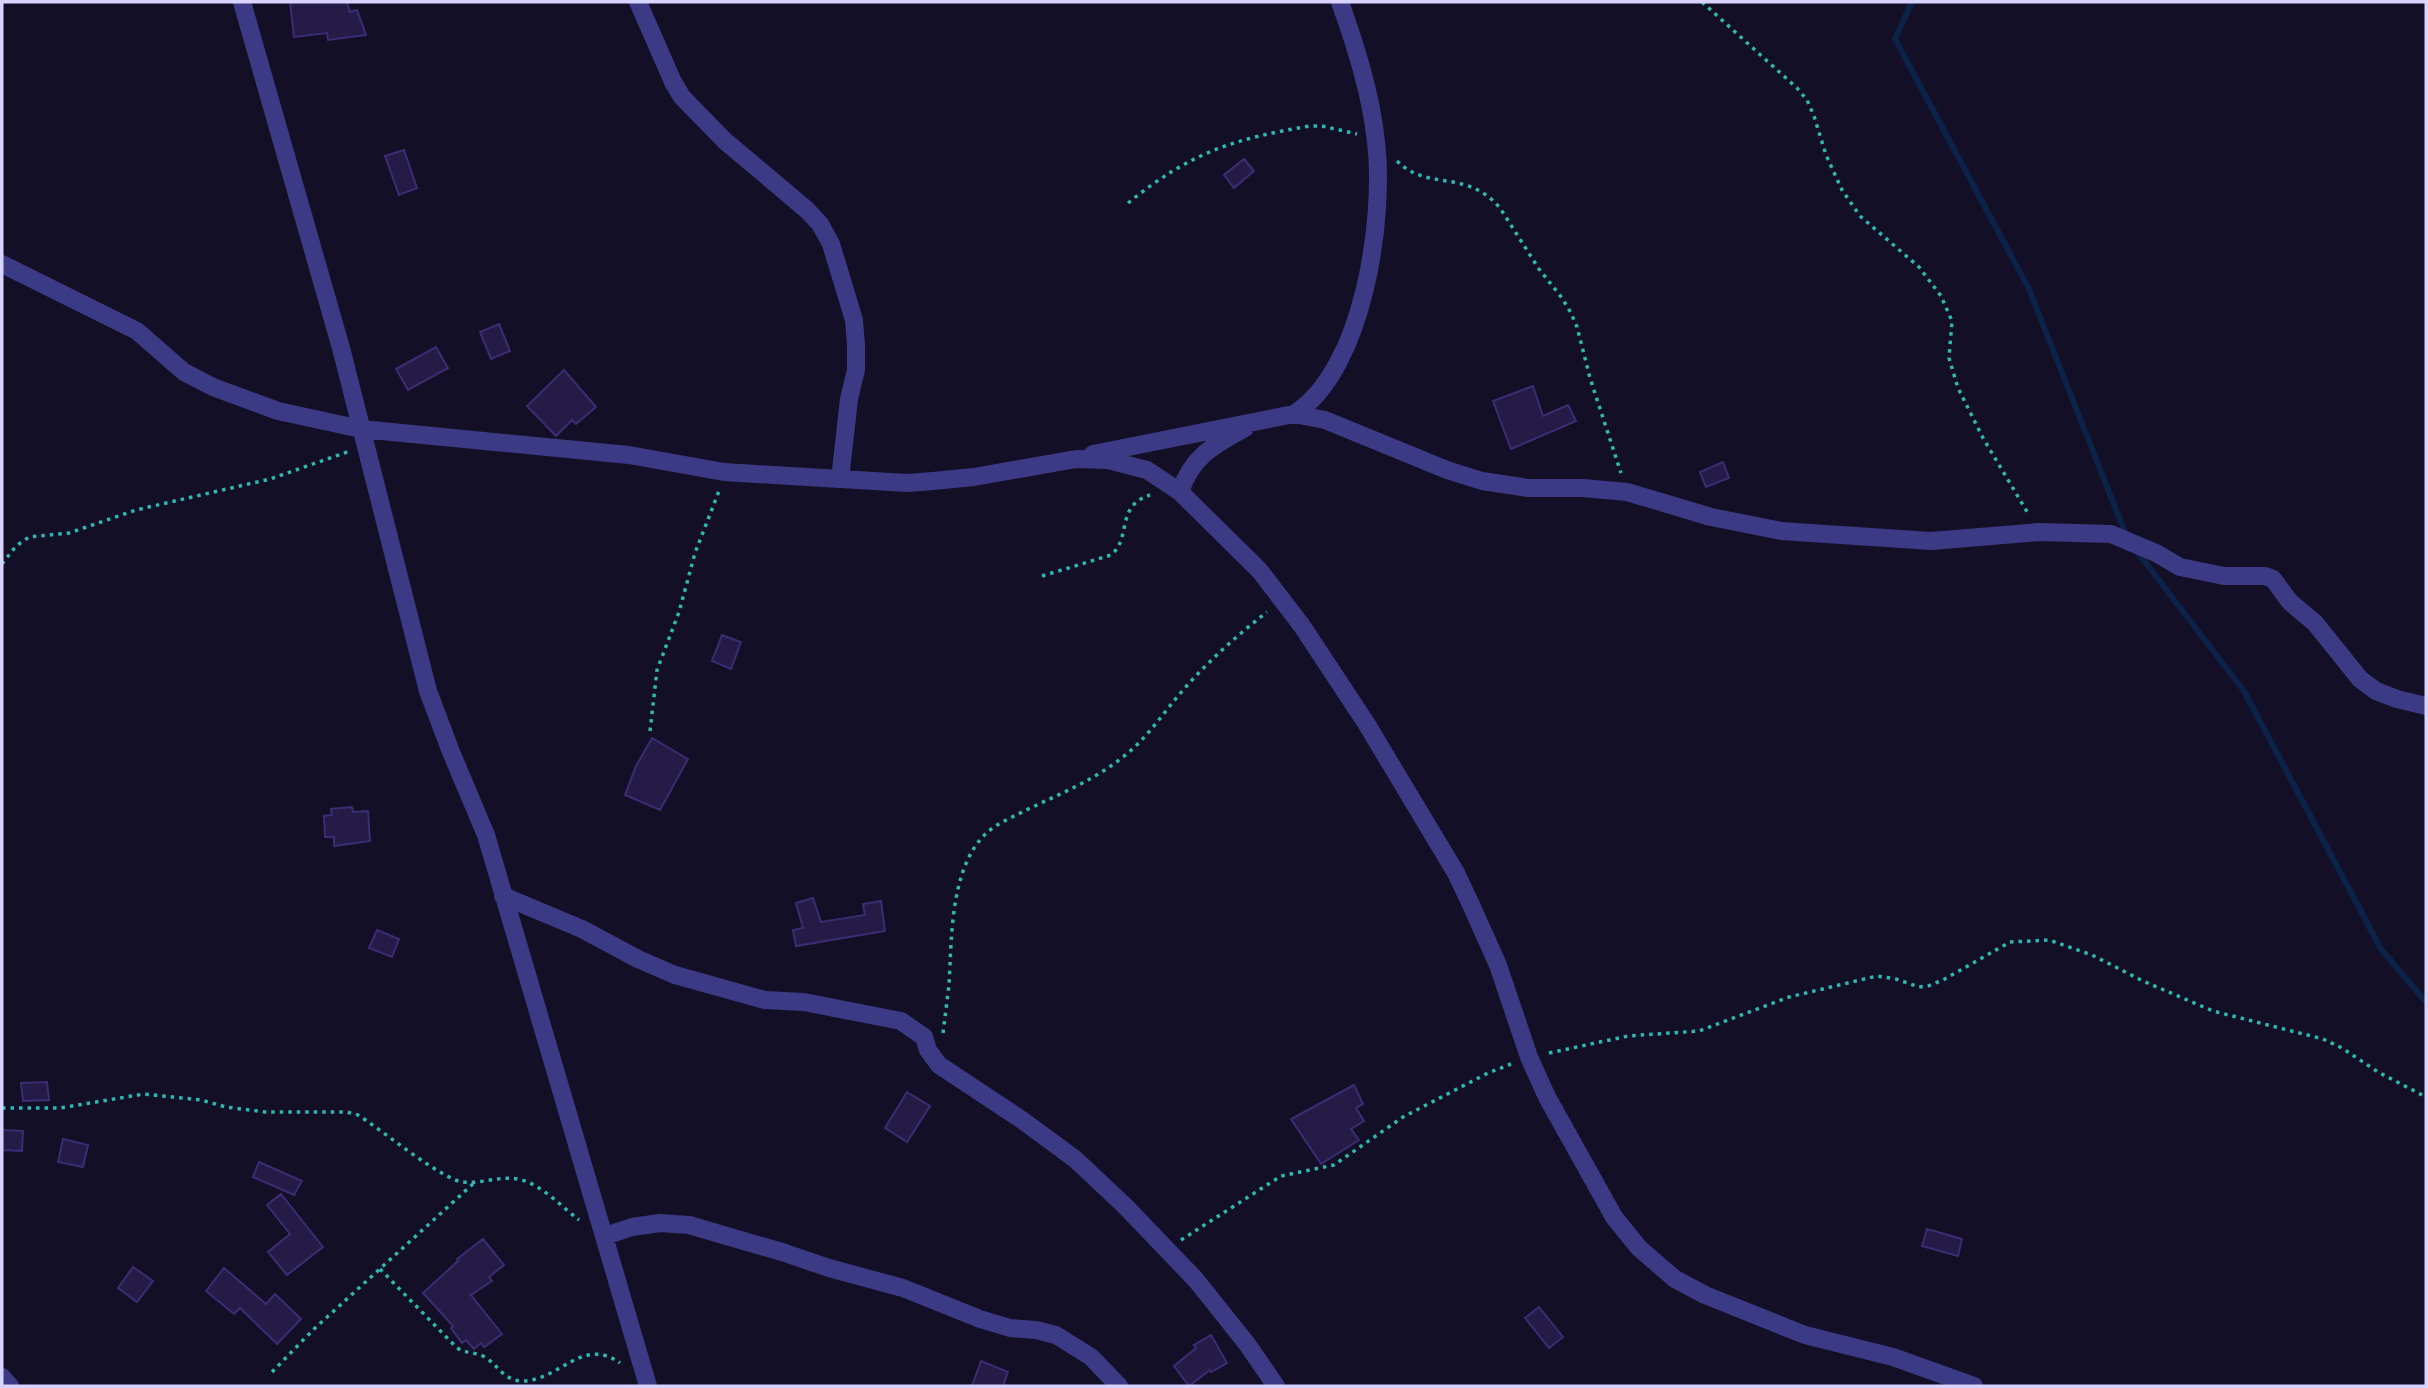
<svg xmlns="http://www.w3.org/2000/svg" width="2428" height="1388" viewBox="0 0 2428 1388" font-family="Rubik,sans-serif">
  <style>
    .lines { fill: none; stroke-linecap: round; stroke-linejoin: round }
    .stream { stroke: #0c2248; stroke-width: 6 }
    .building { fill: #241b47; stroke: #3b2d73; stroke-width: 2 }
    .path { stroke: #2fb8b0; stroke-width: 3.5; stroke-dasharray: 3.5 5; stroke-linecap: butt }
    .minor { stroke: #3d3a85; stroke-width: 18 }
  </style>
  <rect width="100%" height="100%" fill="#130f26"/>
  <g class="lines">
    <!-- stream -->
    <path class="stream" d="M 1912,2 L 1895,39 L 2029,289 L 2126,535
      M 2135,549 L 2244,691 L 2381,949 L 2426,1002"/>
  </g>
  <!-- building -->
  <path class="building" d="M 290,2 L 347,2 L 350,12 L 357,10 L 366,35 L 328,40 L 327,33 L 294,37 Z
    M 404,150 L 417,188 L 399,195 L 385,156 Z
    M 1244,159 L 1254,171 L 1234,188 L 1224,175 Z
    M 499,324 L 510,351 L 491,359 L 480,332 Z
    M 436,347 L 448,368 L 408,390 L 396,369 Z
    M 564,370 L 596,407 L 576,424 L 572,420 L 556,436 L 527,406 Z
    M 1533,386 L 1543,416 L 1568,405 L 1576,421 L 1511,449 L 1493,401 Z
    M 1723,462 L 1729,478 L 1706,487 L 1700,472 Z
    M 722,635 L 741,642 L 731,669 L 712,661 Z
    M 652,738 L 688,759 L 660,810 L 625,795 L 636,766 Z
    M 352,807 L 353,812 L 368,811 L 370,841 L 334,846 L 334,837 L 325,837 L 324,816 L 332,815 L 331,809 Z
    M 813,898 L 821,922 L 865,915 L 863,904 L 881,901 L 885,931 L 796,946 L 793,930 L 803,928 L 796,903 Z
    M 377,930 L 399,939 L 392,957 L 369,948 Z
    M 47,1082 L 49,1100 L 23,1101 L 21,1083 Z
    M 1354,1085 L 1363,1104 L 1356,1108 L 1364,1121 L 1351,1129 L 1359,1140 L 1321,1164 L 1291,1119 Z
    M 907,1092 L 930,1106 L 907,1142 L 885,1128 Z
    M 2,1130 L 23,1131 L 22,1151 L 2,1150 Z
    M 63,1139 L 88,1145 L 83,1167 L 58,1162 Z
    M 259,1162 L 302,1181 L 294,1195 L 253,1177 Z
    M 281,1194 L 323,1247 L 287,1275 L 268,1252 L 290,1234 L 267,1205 Z
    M 1927,1229 L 1962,1239 L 1958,1256 L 1922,1246 Z
    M 483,1239 L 504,1265 L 489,1277 L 492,1281 L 471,1295 L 502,1334 L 484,1347 L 481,1343 L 474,1349 L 466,1340 L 462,1343 L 451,1328 L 453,1326 L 423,1293 L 458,1261 L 457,1259 Z
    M 133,1267 L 153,1281 L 137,1302 L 118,1288 Z
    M 224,1268 L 266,1304 L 275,1294 L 301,1319 L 277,1344 L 240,1308 L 234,1314 L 206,1291 Z
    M 1539,1307 L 1563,1337 L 1549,1348 L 1525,1318 Z
    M 1211,1335 L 1227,1363 L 1211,1372 L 1210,1370 L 1189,1386 L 1174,1366 L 1196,1348 L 1194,1345 Z
    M 981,1361 L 1008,1372 L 1003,1386 L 972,1386 Z"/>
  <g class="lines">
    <!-- path -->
    <path class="path" d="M 1702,2 L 1797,88 L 1807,100 L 1814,116 L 1826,155 L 1842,190 L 1860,216 L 1919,267 L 1941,296 L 1952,321 L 1949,358 L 1958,388 L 1983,438 L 2029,515
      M 1397,161 C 1428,192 1466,168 1500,208 L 1539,269 L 1562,298 L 1571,313 L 1577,327 L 1590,378 L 1621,473
      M 1128,203 C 1190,153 1232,139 1310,126 L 1322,126 L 1357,134
      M 2,564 L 16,546 L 29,537 L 69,533 L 136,510 L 270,479 L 350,451
      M 1042,576 L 1111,555 C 1132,538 1115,506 1150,495
      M 650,731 L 657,670 L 679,612 L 695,553 L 719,491
      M 943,1033 C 945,1017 947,1001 949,985 C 952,936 949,852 999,824 C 1042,800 1091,785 1129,752 C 1148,736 1162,715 1178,696 C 1204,665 1235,637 1267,612
      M 1549,1053 L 1628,1036 L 1699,1031 L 1789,997 L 1877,976 L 1896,979 L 1919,987 L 1928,986 L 1943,980 L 2010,942 L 2049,940 L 2092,955 L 2143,981 L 2213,1011 L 2323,1039 L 2342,1048 L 2378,1072 L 2426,1097
      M 2,1108 L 60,1108 L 144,1094 L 201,1100 L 226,1107 L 265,1112 L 347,1112 L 358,1115 C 390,1136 419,1162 453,1179 C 474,1189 499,1173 522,1180 C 543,1186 562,1207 579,1220
      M 1181,1240 L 1281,1176 L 1334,1165 L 1403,1117 L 1488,1073 L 1511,1064
      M 380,1269 L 457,1348 C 465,1353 474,1352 483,1356 C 498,1364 503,1381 523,1381 C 560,1380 583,1336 620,1363
      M 272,1372 L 314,1329 L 474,1183"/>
    <!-- minor -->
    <path class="minor" d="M 242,2 L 341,348 L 428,691 L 451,752 L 486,835 L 648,1386
      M 638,2 L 673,82 L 682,97 L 725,141 L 807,210 L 820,224 L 831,244 L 854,320 L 856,345 L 856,370 L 849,399 L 840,479
      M 2,264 L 137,331 L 184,372 L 213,387 L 278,411 L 361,429 L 629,455 L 724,472 L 840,479 L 908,483 L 933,481 L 974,477 L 1076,459 L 1108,460 L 1147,470 L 1180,492 L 1260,571 L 1302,626 L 1366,723 L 1456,873 L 1472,907 L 1498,965 L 1529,1057 L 1547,1097 L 1614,1217 L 1639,1248 L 1675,1279 L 1705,1295 L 1805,1335 L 1893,1357 L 1974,1386
      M 1294,414 C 1364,370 1385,218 1376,142 C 1371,94 1356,47 1340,2
      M 1093,454 L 1294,414 L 1325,420 L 1447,470 L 1482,481 L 1528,488 L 1583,488 L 1627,492 L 1711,517 L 1781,531 L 1931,541 L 2039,532 L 2111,534 L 2156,553 L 2180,567 L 2224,576 L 2265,576 L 2273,579 L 2290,602 L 2315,623 L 2360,679 L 2376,691 L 2397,699 L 2426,706
      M 1180,492 C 1192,456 1213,446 1245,428
      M 503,896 L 582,929 L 638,959 L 675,975 L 765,1000 L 804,1002 L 901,1021 L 924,1037 L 928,1050 L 939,1065 L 1022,1120 L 1075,1159 L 1125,1206 L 1196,1280 L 1247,1344 L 1276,1386
      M 605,1236 L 632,1227 L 660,1223 L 689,1225 L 782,1252 L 829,1268 L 903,1288 L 980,1319 L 1010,1328 L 1036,1330 L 1056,1335 L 1091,1357 L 1119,1386
      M 2,1377 L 10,1386"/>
  </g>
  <!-- border -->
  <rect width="2428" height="1388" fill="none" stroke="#d9d4ff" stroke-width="7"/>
</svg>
